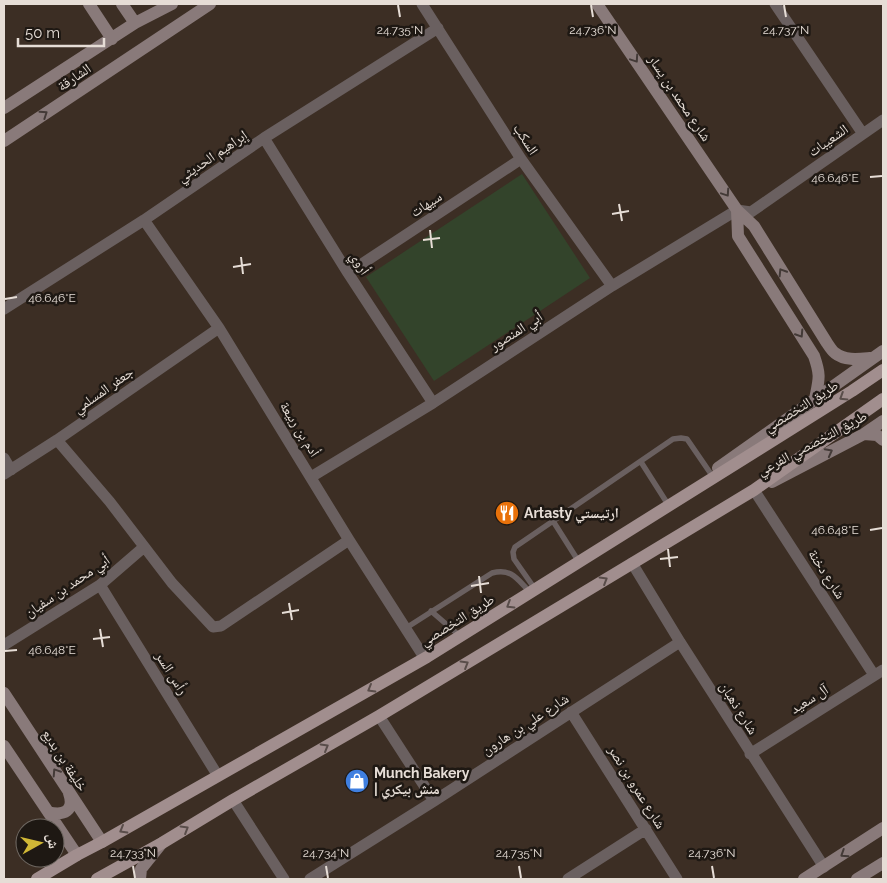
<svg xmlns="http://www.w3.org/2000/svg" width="887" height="883" viewBox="0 0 887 883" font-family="Raleway,'Noto Naskh Arabic',sans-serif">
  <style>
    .green { fill: #33442b }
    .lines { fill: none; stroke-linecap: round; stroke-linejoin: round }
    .lane { stroke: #6a6060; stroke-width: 5.5 }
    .street { stroke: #6a6060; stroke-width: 11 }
    .secondary { stroke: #897a7a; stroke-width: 12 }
    .primary { stroke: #a18e8e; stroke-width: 12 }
    .oneway { stroke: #433a37 }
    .oneway2 { stroke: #594d4a }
    .ticks { fill: none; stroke: #e6ddd6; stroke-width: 2 }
    .labels { text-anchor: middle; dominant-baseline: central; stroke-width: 5; stroke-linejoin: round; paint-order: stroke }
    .street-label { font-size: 14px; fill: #e6ddd6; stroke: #1e1813 }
    .poi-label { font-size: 14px; font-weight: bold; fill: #e6ddd6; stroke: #1e1813; text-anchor: start }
    .ticks-label { font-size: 12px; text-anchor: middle; fill: #e6ddd6; stroke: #1e1813; stroke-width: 5; stroke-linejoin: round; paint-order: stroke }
  </style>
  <rect width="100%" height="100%" fill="#3c2e24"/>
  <!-- green -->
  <path class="green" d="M 522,174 L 590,278 L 434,381 L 366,277 Z"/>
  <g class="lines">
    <!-- lane -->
    <path class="lane" d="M 641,462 L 669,506
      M 553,521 L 579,562
      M 535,589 L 514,559 L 513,552 L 515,547 L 673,439 L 681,438 L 687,439 L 711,474
      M 431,611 L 460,636
      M 406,628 L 492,573 C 512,568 517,579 530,592"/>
    <!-- street -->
    <path class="street" d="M 422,4 L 521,159 L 612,286
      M 775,4 L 863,134
      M 264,138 L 348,273 L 433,403
      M 144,220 L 219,328 L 349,540 L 422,654 L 427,657
      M 348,273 L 521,159
      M 4,309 L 144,220 L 264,138 L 438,28
      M 57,440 L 110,502 L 172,583 L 213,627 L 221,626 L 349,540
      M 4,458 L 11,470
      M 4,474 L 57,440 L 219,328
      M 311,477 L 433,403 L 612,286 L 737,210 L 751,212 L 883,120
      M 754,490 L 874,675
      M 632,563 L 680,642 L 824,867
      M 100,585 L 218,776
      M 4,645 L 100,585 L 144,547
      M 571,712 L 677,879
      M 379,716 L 434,801
      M 750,754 L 883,670
      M 233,800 L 284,879
      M 310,879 L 434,801 L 680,642
      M 568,879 L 646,829"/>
    <!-- secondary -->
    <path class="secondary" d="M 89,4 L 112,39
      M 122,4 L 135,23
      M 597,4 L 737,210 L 738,236 L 814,356 C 821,376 819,379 815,399
      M 4,108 L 135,23 L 172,4
      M 4,141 L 210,4
      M 737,210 L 754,226 L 827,343 C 829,346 832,351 835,353 C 845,361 859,359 870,358
      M 864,434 L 877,435 L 883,440
      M 718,468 L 883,351
      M 772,482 L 864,434 L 883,421
      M 4,693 L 102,842
      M 4,746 L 77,855
      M 48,812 C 64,816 75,811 69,793
      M 140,879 L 141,869 L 161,844
      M 804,879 L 883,828
      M 857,879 L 883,863"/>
    <!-- primary -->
    <path class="primary" d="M 37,879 L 77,855 L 102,842 L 427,657 L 852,391 L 883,370
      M 97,879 L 162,843 L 233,800 L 379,716 L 754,490 L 883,399"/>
  </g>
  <!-- one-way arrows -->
  <defs><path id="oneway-chevron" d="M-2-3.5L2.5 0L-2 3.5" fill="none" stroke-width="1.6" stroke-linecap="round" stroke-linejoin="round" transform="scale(1.25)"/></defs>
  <g class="oneway">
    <use href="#oneway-chevron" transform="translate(635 59) rotate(56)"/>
    <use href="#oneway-chevron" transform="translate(44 114) rotate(-34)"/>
    <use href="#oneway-chevron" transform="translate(726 193) rotate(56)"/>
    <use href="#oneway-chevron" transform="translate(782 272) rotate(-122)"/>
    <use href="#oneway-chevron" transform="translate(800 334) rotate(57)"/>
    <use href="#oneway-chevron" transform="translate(829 452) rotate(-28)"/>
    <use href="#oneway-chevron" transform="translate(56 772) rotate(-123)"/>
    <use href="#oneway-chevron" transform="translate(844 854) rotate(147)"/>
  </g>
  <g class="oneway2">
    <use href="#oneway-chevron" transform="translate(843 397) rotate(148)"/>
    <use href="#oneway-chevron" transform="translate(604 580) rotate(-31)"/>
    <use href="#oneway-chevron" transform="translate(510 605) rotate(148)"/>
    <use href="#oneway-chevron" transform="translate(465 664) rotate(-31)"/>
    <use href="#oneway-chevron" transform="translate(371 689) rotate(150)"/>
    <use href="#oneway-chevron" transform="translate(325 747) rotate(-30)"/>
    <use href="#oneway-chevron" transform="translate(185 829) rotate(-31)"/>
    <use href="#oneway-chevron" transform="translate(123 830) rotate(150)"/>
  </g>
  <!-- ticks -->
  <path class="ticks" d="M 398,5 L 400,17M 591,5 L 593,17M 784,5 L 786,17M 870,177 L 882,176M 619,204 L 622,221M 612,214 L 629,211M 430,230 L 432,248M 423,240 L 440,238M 241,257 L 243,274M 233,267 L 251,264M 5,299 L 17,297M 870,530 L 882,528M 668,549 L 670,567M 660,559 L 678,557M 479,576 L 481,593M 471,586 L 489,583M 289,603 L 292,620M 282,613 L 299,610M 100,629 L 103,647M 93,639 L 110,637M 5,651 L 17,650M 133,866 L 135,878M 326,866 L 328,878M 519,866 L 521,878M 712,866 L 714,878"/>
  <!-- icons -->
  <defs>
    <g id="restaurant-disc" transform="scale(1.25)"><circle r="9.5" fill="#e8710a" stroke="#1e1813"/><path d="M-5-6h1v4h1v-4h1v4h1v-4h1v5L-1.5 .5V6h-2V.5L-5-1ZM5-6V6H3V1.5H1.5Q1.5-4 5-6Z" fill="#fff"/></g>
    <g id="shop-disc" transform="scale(1.25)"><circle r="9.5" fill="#3f7fe0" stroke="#1e1813"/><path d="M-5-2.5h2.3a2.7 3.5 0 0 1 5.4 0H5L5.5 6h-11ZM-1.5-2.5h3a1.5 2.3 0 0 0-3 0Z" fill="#fff"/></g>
  </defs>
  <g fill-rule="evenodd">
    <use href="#restaurant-disc" x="507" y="513"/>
    <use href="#shop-disc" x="357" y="781"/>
  </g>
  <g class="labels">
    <!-- street labels -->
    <g class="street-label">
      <text transform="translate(74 77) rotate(-34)">الشارقة</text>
      <text transform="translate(680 98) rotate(56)">شارع محمد بن يسار</text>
      <text transform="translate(526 139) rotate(57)">السكب</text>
      <text transform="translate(828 140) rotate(-35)">الشعيبات</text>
      <text transform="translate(212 156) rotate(-34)">إبراهيم الحديثي</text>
      <text transform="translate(426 204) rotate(-33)">سيهات</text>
      <text transform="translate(360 263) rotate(57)">أروي</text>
      <text transform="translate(516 331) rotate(-33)">أبي المنصور</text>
      <text transform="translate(103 390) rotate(-35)">جعفر المسلمي</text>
      <text transform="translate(801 406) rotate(-32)">طريق التخصصي</text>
      <text transform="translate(300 429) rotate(58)">أدم بن ربيعة</text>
      <text transform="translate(812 443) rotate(-28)">طريق التخصصي الفرعي</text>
      <text transform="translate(827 574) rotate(57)">شارع دخنة</text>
      <text transform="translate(67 586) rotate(-34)">أبي محمد بن سفيان</text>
      <text transform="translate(457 620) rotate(-32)">طريق التخصصي</text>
      <text transform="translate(172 673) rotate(58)">رأس السر</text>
      <text transform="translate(809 699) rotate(-32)">آل سعيد</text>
      <text transform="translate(739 708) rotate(58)">شارع ذهبان</text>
      <text transform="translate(525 724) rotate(-33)">شارع علي بن هارون</text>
      <text transform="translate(65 760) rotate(57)">خليفة بن بديع</text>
      <text transform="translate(637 787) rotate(58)">شارع عمرو بن نصر</text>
    </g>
    <!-- poi labels -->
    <g class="poi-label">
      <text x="524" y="513">Artasty ارتيستي</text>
      <text x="374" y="773">Munch Bakery<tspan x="374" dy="16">| منش بيكري</tspan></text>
    </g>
  </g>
  <g class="ticks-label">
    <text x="400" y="34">24.735°N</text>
    <text x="593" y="34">24.736°N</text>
    <text x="786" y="34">24.737°N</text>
    <text x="835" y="182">46.646°E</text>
    <text x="52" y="302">46.646°E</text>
    <text x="835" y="534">46.648°E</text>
    <text x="52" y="654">46.648°E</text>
    <text x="133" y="857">24.733°N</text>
    <text x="326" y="857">24.734°N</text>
    <text x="519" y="857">24.735°N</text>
    <text x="712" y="857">24.736°N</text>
  </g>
  <!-- border -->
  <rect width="887" height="883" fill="none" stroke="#e6ddd6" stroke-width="10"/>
  <!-- north arrow -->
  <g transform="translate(40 843) rotate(82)"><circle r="24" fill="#1e1813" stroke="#6e6761"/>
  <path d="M0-4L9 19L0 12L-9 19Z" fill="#d0b736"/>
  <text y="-8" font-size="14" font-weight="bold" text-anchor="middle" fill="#e6ddd6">ش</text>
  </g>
  <!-- scale -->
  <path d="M18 38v8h86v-8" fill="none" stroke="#e6ddd6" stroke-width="2.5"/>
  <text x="25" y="38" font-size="15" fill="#e6ddd6" stroke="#1e1813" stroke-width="4" paint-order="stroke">50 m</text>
</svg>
